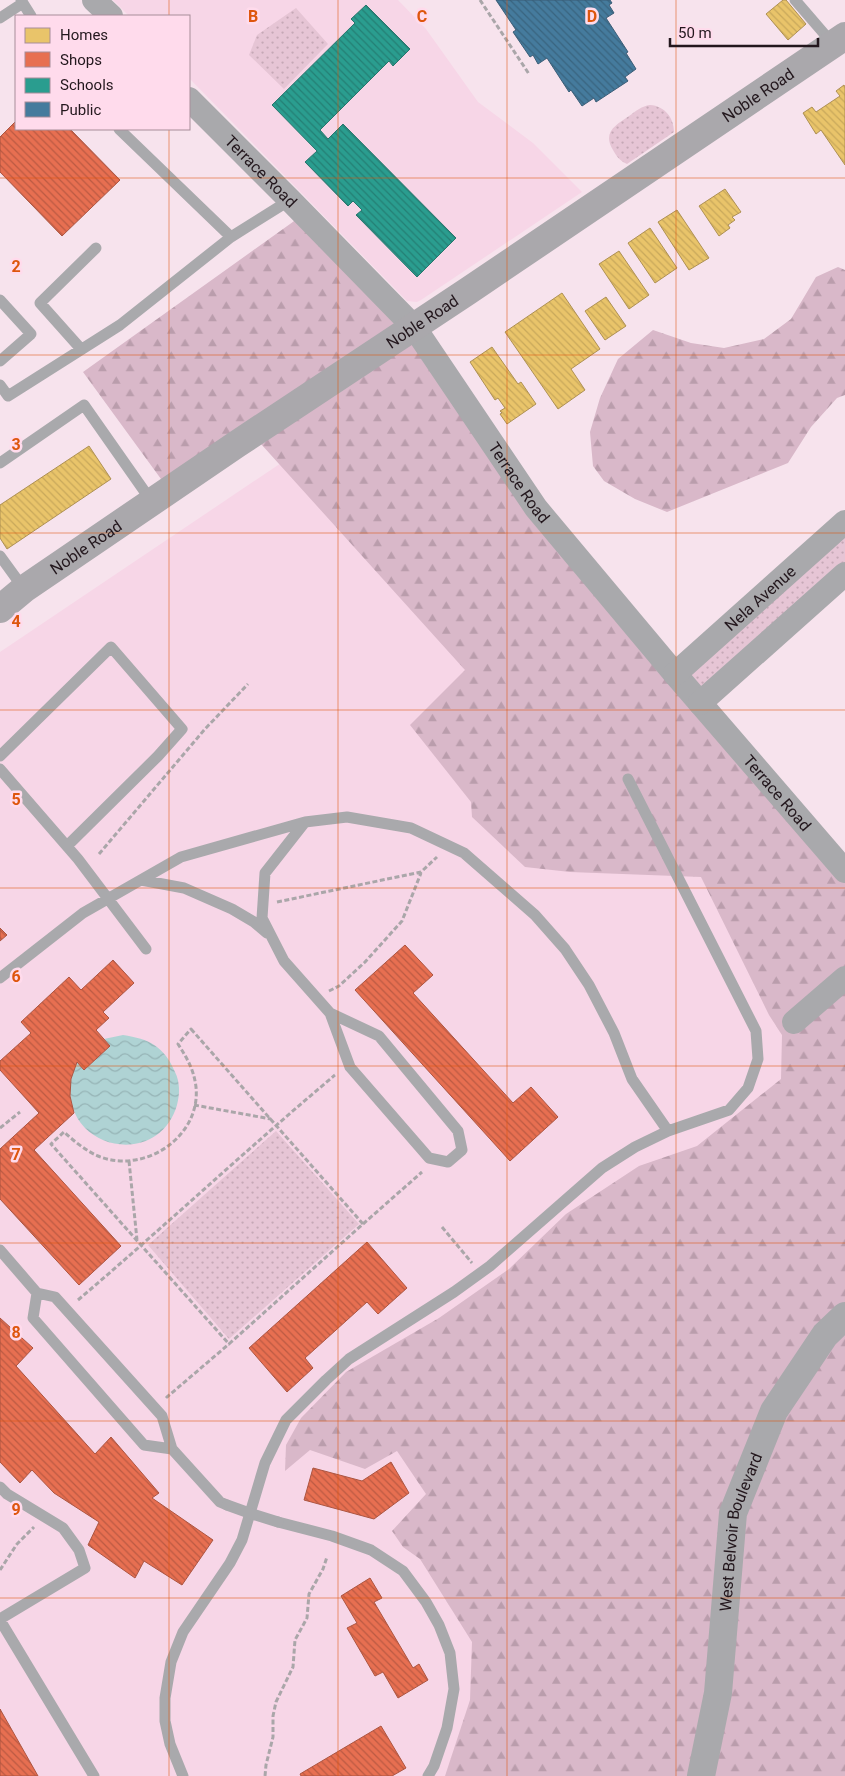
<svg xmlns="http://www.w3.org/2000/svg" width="845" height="1776" viewBox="0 0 845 1776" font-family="Roboto,sans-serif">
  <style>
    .built { fill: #f7d6e7 }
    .grass { fill: url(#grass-dots) }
    .forest { fill: url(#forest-firs) }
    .water { fill: url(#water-waves) }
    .homes { fill: url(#homes-back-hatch); stroke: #ae9053 }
    .shops { fill: url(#shops-back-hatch); stroke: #ac5541 }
    .schools { fill: url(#schools-back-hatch); stroke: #28756d }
    .public { fill: url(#public-back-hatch); stroke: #3b5d77 }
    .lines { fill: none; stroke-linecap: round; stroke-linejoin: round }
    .path { stroke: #aaa6a9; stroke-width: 3; stroke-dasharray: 5 2.5; stroke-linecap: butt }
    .service { stroke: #a9a9ac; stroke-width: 11 }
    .minor { stroke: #a9a9ac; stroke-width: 24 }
    .tertiary { stroke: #a9a9ac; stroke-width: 28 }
    .secondary { stroke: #aaa8ac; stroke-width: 28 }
    .service-bridge { stroke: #a9a9ac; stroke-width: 11 }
    .grid { fill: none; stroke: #de560d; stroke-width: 1; stroke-opacity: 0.55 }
    .labels { text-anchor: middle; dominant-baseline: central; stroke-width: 5; stroke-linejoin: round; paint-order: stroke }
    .street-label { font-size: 16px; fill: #23171d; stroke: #ffdbec }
    .grid-label { font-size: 16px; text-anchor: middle; font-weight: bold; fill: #de560d; stroke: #ffdbec; stroke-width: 5; stroke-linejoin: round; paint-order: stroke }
  </style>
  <defs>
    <pattern id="grass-dots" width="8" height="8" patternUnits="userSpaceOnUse" patternTransform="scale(1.25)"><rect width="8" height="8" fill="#e6c5d5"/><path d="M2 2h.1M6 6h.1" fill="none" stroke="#c5a8b6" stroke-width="1.8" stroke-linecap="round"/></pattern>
    <pattern id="forest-firs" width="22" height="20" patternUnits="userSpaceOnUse" patternTransform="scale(1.25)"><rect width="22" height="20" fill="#d9b8c9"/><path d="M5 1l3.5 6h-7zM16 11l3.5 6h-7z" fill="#ba9dac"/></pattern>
    <pattern id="water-waves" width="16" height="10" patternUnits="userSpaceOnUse" patternTransform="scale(1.25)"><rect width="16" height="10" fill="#afd3d4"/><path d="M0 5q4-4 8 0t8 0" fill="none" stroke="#96b4b6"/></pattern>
    <pattern id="homes-back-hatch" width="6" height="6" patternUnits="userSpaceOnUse" patternTransform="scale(1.25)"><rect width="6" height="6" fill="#e9c46a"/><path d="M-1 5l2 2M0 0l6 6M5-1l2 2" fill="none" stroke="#c8a85b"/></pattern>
    <pattern id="shops-back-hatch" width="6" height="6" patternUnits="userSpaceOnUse" patternTransform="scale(1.25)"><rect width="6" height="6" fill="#e76f51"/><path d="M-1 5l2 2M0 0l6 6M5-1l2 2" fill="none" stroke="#bb5a43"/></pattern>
    <pattern id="schools-back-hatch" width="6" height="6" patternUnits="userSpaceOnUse" patternTransform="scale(1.25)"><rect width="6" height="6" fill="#2a9d8f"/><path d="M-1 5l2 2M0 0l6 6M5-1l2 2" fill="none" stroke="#247f74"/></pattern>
    <pattern id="public-back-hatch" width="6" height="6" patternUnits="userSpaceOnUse" patternTransform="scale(1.25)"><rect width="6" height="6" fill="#457b9d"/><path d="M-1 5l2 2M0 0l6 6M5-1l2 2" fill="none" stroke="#39647f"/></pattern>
  </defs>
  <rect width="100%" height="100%" fill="#f7e3ed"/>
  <!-- built -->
  <path class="built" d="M 113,0 L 398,0 L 426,29 L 478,102 L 533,143 L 582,192 L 421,300 L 417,302 L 407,301 L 189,78 L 189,16 L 129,16 Z
    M 409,377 L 845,911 L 845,1130 L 616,1776 L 0,1776 L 0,652 Z"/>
  <!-- grass -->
  <path class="grass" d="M 296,8 L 328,44 L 284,89 L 249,55 L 257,35 Z
    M 650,105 C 665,106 674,118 674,132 L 627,164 C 620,161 617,157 613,150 C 602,132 616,125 629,116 C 636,111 642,106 650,105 Z
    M 845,522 L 845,574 L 700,703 L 675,674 Z
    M 276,1131 L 359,1224 L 229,1339 L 148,1245 Z"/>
  <!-- forest -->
  <path class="forest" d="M 304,214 L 414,327 L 536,508 L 845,871 L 845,1776 L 445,1776 L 470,1700 L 472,1642 L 420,1559 L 403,1547 L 392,1531 L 426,1494 L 397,1451 L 365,1469 L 310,1450 L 285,1471 L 286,1445 L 301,1418 L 346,1372 L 439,1318 L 509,1269 L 566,1214 L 639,1166 L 697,1146 L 781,1079 L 782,1035 L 769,1015 L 701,877 L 570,872 L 525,867 L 472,817 L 471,802 L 410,725 L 465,670 L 252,434 L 169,490 L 83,372 Z
    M 838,267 L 845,270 L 845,395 L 837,398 L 811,427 L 788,463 L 667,512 L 635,499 L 604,481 L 593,466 L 590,432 L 600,398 L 618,359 L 653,330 L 691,343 L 724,348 L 764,339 L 791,319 L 816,277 Z"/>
  <!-- water -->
  <path class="water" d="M 123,1035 C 149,1039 164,1046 175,1072 C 180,1082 180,1094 177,1105 C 158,1171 60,1149 71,1080 C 72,1074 75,1068 77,1062 L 84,1070 L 110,1046 L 104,1039 Z"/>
  <!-- homes -->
  <path class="homes" d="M 783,0 L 786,0 L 806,24 L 788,40 L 766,14 Z
    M 844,85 L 845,87 L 845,165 L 821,130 L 816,134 L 803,113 L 812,107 L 816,112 L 840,96 L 836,91 Z
    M 725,189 L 741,212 L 732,217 L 735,220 L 728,225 L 730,228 L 719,236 L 699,206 Z
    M 677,210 L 709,258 L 689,270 L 658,222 Z
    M 650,228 L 677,268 L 655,283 L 628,243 Z
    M 619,251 L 649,295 L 629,309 L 599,264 Z
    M 562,293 L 600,349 L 571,369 L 585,390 L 558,409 L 505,332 Z
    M 606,297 L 626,326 L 605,340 L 585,311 Z
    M 492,347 L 518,384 L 521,382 L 536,404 L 507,424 L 500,414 L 502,413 L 500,411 L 505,408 L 498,398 L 495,400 L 470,362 Z
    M 89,446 L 111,479 L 7,549 L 0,538 L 0,505 Z"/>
  <!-- shops -->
  <path class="shops" d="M 16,121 L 16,129 L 70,129 L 120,180 L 62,236 L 0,172 L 0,137 Z
    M 0,928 L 7,935 L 0,941 Z
    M 405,945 L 433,975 L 413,993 L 513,1103 L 531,1087 L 558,1117 L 510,1161 L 355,990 Z
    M 113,960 L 134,983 L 103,1012 L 109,1018 L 96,1030 L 110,1046 L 84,1070 L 77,1062 L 71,1079 L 70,1096 L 74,1113 L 34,1150 L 121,1246 L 79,1285 L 0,1199 L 0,1149 L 39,1113 L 0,1070 L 0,1061 L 31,1033 L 21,1022 L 69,977 L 81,990 Z
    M 367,1242 L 407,1288 L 378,1314 L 367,1302 L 305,1358 L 313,1368 L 287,1392 L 249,1348 Z
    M 0,1318 L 33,1348 L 16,1366 L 95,1454 L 111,1437 L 159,1493 L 152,1498 L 213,1540 L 182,1585 L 144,1561 L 135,1578 L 88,1545 L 99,1522 L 54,1493 L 32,1470 L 20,1483 L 0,1462 Z
    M 391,1462 L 409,1493 L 374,1519 L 304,1500 L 313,1468 L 362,1481 Z
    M 370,1578 L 382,1598 L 374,1602 L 413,1668 L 419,1664 L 428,1680 L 398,1698 L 383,1672 L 375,1676 L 347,1628 L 357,1623 L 341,1596 Z
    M 0,1709 L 38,1776 L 0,1776 Z
    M 381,1726 L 406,1768 L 392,1776 L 301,1776 L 300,1774 Z"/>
  <!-- schools -->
  <path class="schools" d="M 366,5 L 410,49 L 393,66 L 389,61 L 320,130 L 328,139 L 343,124 L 456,238 L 417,277 L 356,215 L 362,210 L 353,201 L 348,206 L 305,162 L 317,151 L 272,105 L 355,23 L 351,19 Z"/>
  <!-- public -->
  <path class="public" d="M 496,0 L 610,0 L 612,3 L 609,5 L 614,13 L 606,18 L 628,52 L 626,53 L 636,69 L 625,77 L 628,81 L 596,102 L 594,98 L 582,106 L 571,90 L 569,92 L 547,58 L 538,64 L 533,55 L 530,57 L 513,32 L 516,30 Z"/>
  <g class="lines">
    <!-- path -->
    <path class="path" d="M 480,0 L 529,74
      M 99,854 L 205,729 L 248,684
      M 277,902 L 421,872 L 437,857
      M 329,991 L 339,986 L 365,962 L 402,921 L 421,873
      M 191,1029 L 363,1224 L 229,1344 L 51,1144 L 64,1132 C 74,1141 86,1151 98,1156 C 144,1175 201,1137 196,1087 C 194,1070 187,1058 178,1044 Z
      M 194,1105 L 271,1119
      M 0,1128 L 20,1112
      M 129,1161 L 137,1240
      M 363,1224 L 422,1172
      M 442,1227 L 472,1263
      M 78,1300 C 165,1226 248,1148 335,1075
      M 166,1396 L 167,1397 L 229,1344
      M 0,1570 L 17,1544 L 34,1527
      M 265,1776 L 266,1765 L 273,1737 L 273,1716 L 276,1702 L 293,1667 L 295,1640 L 307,1618 L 309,1594 L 323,1569 L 327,1557"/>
    <!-- service -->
    <path class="service" d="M 21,0 L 31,16
      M 795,0 L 833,44
      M 0,18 L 23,3
      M 119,129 L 231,237 L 290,200
      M 0,300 L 31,334 L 0,361
      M 81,349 L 40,303 L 96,248
      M 0,385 L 8,396 L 120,325 L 231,237
      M 0,463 L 84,405 L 152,502
      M 0,556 L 24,589
      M 0,756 L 111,647 L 182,729 L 158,756 L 67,846
      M 0,769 L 78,859 L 146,949
      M 141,880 L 184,888 L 232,909 L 254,922 L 267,933
      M 0,978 L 83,913 L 181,857 L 305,822
      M 330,1013 L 379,1036 L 458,1131 L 462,1150 L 448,1162 L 429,1158 L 350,1067 L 330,1013 L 284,961 L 262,918 L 265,873 L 305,822 L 347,817 L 411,828 L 464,853 L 535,915 L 565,949 L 589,985 L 614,1033 L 632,1079 L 668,1131 L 729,1110 L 748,1088 L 758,1059 L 756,1031 L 628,779
      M 0,1250 L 37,1293 L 55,1297 L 162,1416 L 172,1449 L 144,1445 L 33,1318 L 37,1293
      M 172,1449 L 220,1502 L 227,1505
      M 0,1487 L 7,1494 L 63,1528 L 79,1550 L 85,1568 L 0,1619
      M 278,1522 L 332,1536 L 371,1550 L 403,1571 L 426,1602 L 439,1625 L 450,1653 L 454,1689 L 447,1728 L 434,1766 L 428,1776
      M 0,1620 L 94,1776
      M 183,1776 L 170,1744 L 165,1721 L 165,1698 L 171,1662 L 183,1632 L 230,1563 L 242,1540 L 265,1463 L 286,1420 L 326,1380 L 349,1359 L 454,1292 L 490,1266 L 602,1168 L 635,1147 L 668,1131"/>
    <!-- minor -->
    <g class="minor">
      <path d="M 94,0 L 111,16"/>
      <path id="s1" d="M 189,99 L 290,200 L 414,327 L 536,508 L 675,674 L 845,871"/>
      <path id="s2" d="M 675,674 L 845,522"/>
      <path d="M 700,703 L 845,574"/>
      <path d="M 794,1022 L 845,978"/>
    </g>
    <!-- tertiary -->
    <path class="tertiary" id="s3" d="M 701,1776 L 718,1693 L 733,1513 L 774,1411 L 825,1335 L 845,1316"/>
    <!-- secondary -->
    <path class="secondary" id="s4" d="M 0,609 L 24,589 L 237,444 L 468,291 L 845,36"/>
    <!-- service-bridge -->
    <path class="service-bridge" d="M 227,1505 L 252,1514 L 278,1522"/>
  </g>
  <!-- grid -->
  <path class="grid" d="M 169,0 L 169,16M 338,0 L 338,1776M 507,0 L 507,1776M 676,0 L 676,1776M 169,129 L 169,1776M 0,178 L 845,178M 0,355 L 845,355M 0,533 L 845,533M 0,710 L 845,710M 0,888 L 845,888M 0,1066 L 845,1066M 0,1243 L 845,1243M 0,1421 L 845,1421M 0,1598 L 845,1598"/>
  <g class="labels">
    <!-- street labels -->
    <g class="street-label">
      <text stroke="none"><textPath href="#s4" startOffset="916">Noble Road</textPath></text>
      <text stroke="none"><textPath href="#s1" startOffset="102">Terrace Road</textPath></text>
      <text stroke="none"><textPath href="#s4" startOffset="511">Noble Road</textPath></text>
      <text stroke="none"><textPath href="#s1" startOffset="508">Terrace Road</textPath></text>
      <text stroke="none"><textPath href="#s4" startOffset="106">Noble Road</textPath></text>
      <text stroke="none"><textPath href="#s2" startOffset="114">Nela Avenue</textPath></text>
      <text stroke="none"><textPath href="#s1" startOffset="912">Terrace Road</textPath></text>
      <text stroke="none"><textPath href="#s3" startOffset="248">West Belvoir Boulevard</textPath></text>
    </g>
  </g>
  <g class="grid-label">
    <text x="253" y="22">B</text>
    <text x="422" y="22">C</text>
    <text x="592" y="22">D</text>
    <text x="16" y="272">2</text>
    <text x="16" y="450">3</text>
    <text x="16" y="627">4</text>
    <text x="16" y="805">5</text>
    <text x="16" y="982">6</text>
    <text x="16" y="1160">7</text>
    <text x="16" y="1338">8</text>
    <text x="16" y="1515">9</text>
  </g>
  <!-- legend -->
  <rect x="15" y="15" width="175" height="115" fill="#ffdbec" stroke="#a78d99"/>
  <rect x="25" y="28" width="25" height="15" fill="#e9c46a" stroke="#a78d99"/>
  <text x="60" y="40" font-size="15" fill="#23171d">Homes</text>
  <rect x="25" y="52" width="25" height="15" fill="#e76f51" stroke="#a78d99"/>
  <text x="60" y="65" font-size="15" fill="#23171d">Shops</text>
  <rect x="25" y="78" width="25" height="15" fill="#2a9d8f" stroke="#a78d99"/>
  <text x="60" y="90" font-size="15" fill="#23171d">Schools</text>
  <rect x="25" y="102" width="25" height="15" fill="#457b9d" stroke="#a78d99"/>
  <text x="60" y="115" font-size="15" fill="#23171d">Public</text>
  <!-- scale -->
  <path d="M670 38v8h148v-8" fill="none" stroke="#23171d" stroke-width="2.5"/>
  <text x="678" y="38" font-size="15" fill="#23171d" stroke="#ffdbec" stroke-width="4" paint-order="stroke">50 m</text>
</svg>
